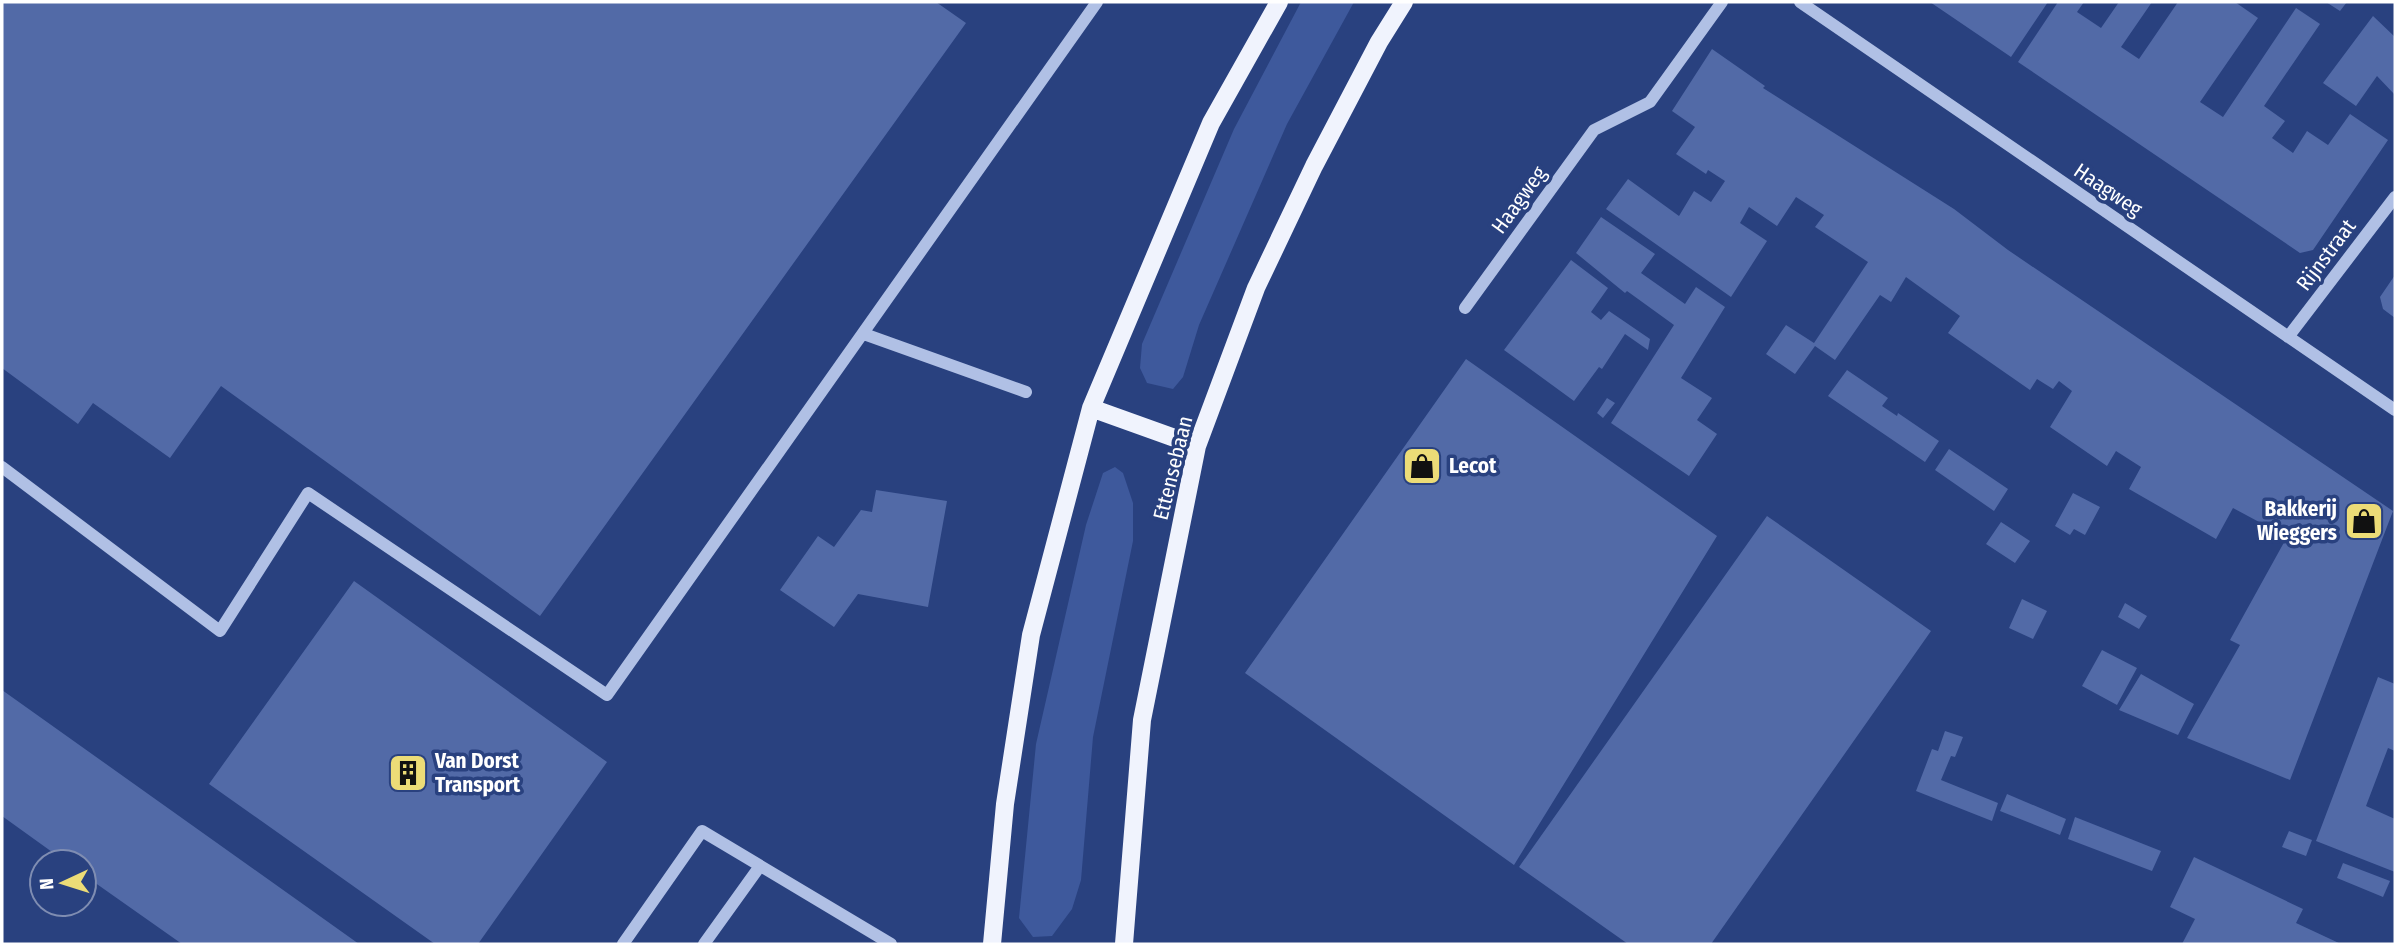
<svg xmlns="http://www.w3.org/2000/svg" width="2397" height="946" viewBox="0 0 2397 946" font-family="'Fira Sans Condensed',sans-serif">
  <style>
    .green { fill: #3e599c }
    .building { fill: #526aa7 }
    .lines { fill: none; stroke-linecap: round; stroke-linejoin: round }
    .minor { stroke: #b0c0e5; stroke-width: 12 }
    .major { stroke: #f0f3fd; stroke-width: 18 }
    .labels { text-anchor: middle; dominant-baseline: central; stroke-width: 7; stroke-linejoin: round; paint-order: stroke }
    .street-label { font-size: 21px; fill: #fff; stroke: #29417f }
    .poi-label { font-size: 21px; font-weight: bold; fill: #fff; stroke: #29417f; text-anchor: start }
  </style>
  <rect width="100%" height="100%" fill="#29417f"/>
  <!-- green -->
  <path class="green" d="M 1301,2 L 1354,2 L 1287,124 L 1199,325 L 1183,377 L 1173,389 L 1147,383 L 1140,368 L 1142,344 L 1234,129 Z
    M 1115,467 L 1123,473 L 1133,503 L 1133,541 L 1093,737 L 1081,880 L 1072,909 L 1052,936 L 1033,937 L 1019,918 L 1036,744 L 1086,525 L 1103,473 Z"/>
  <!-- building -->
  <path class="building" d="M 2,2 L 936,2 L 966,23 L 540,616 L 221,386 L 170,458 L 93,403 L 78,424 L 2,368 Z
    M 1930,2 L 2048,2 L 2011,57 Z
    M 2058,2 L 2084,2 L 2077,12 L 2101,28 L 2119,2 L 2152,2 L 2121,47 L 2139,59 L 2178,2 L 2235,2 L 2258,18 L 2200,102 L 2223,117 L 2296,8 L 2320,24 L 2264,106 L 2285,121 L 2272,138 L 2293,153 L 2307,131 L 2328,145 L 2350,114 L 2388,140 L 2313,250 L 2300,253 L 2018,62 Z
    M 2326,2 L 2347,2 L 2340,11 Z
    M 2373,16 L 2395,37 L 2395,95 L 2377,76 L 2356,106 L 2323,83 Z
    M 1712,49 L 1765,86 L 1763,88 L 1954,209 L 2008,250 L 2393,511 L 2290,780 L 2187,738 L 2240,645 L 2230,640 L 2287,537 L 2233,508 L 2216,539 L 2129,489 L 2141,467 L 2116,451 L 2107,466 L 2050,427 L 2072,391 L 2059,381 L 2053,389 L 2037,379 L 2030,390 L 1948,333 L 1960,316 L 1906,277 L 1891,302 L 1880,295 L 1835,360 L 1815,346 L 1795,374 L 1766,354 L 1786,325 L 1814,343 L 1868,262 L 1815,227 L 1824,215 L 1796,197 L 1777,226 L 1749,207 L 1740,223 L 1767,241 L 1731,297 L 1606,209 L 1628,179 L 1679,216 L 1694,191 L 1711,202 L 1725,181 L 1708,170 L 1706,174 L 1676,154 L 1695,127 L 1672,111 Z
    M 1601,217 L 1655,254 L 1641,273 L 1685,304 L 1696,287 L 1725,307 L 1681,378 L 1712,398 L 1697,420 L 1717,434 L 1689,476 L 1611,423 L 1674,325 L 1627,291 L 1625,293 L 1576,253 Z
    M 1571,260 L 1608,288 L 1591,312 L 1601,320 L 1609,311 L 1650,339 L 1648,350 L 1625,334 L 1602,369 L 1599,367 L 1574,401 L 1504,350 Z
    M 2395,275 L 2395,318 L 2383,309 L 2380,297 Z
    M 1466,359 L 1717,536 L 1514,865 L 1245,673 Z
    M 1847,370 L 1888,398 L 1882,406 L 1897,416 L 1898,413 L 1939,441 L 1925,462 L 1828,396 Z
    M 1607,398 L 1615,403 L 1603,418 L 1597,413 Z
    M 1949,449 L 2008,489 L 1994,511 L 1935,470 Z
    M 876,490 L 947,501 L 928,607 L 858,594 L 834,627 L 780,590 L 818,536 L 834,547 L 861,510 L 872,512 Z
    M 2073,493 L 2100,507 L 2085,535 L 2074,529 L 2070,535 L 2055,526 Z
    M 1767,516 L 1931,631 L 1711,944 L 1628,944 L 1519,867 Z
    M 2001,522 L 2030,541 L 2015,563 L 1986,544 Z
    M 354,581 L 607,762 L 478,944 L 435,944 L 209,784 Z
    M 2022,599 L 2047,611 L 2033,639 L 2009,628 Z
    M 2125,603 L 2147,616 L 2139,629 L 2118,617 Z
    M 2102,650 L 2137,668 L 2117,705 L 2082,686 Z
    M 2141,674 L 2194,704 L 2178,735 L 2119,710 Z
    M 2378,677 L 2395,684 L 2395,751 L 2388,748 L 2366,806 L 2395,819 L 2395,872 L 2316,841 Z
    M 2,690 L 359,944 L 182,944 L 84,875 L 84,862 L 66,862 L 2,816 Z
    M 1945,731 L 1963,737 L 1955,757 L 1951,756 L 1941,780 L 1998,803 L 1992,821 L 1916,791 L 1932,749 L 1938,751 Z
    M 2007,794 L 2066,819 L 2060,835 L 2000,811 Z
    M 2075,817 L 2161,851 L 2152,871 L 2068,839 Z
    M 2289,831 L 2312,840 L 2306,856 L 2282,847 Z
    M 2194,857 L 2303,909 L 2296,923 L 2341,944 L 2182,944 L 2195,919 L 2170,907 Z
    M 2343,863 L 2390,881 L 2383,897 L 2337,878 Z"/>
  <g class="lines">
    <!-- minor -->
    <path class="minor" d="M 1800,2 L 2395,410
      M 1465,308 L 1594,130 L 1650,102 L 1722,2
      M 864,334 L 1026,392
      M 2288,337 L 2395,197
      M 2,467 L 220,631 L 308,493 L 607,695 L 1097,2
      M 623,944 L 702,831 L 891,944
      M 704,944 L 760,866"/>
    <!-- major -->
    <path class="major" d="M 1091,408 L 1197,446
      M 992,944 L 1005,804 L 1031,635 L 1091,408 L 1211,123 L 1279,2
      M 1124,944 L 1142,720 L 1197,446 L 1256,288 L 1314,166 L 1379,42 L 1404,2"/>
  </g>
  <!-- icons -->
  <defs>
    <g id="shop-square" transform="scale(2.0125)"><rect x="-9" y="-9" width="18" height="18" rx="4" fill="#ecdc77" stroke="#29417f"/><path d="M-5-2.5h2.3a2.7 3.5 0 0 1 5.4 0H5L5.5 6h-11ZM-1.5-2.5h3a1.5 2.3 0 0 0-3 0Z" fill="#111"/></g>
    <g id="building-square" transform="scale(2.0125)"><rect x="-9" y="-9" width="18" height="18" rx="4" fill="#ecdc77" stroke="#29417f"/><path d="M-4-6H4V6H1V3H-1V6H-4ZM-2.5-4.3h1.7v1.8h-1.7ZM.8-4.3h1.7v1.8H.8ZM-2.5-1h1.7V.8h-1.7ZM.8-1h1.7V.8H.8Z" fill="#111"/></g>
  </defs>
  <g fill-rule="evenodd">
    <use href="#shop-square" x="1422" y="466"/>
    <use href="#shop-square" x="2364" y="521"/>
    <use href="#building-square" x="408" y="773"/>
  </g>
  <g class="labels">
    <!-- street labels -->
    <g class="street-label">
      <text transform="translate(2108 190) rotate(34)">Haagweg</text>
      <text transform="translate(1519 200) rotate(-54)">Haagweg</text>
      <text transform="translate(2326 255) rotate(-53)">Rijnstraat</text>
      <text transform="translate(1173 468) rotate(-76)">Ettensebaan</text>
    </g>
    <!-- poi labels -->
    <g class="poi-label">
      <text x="1449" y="466">Lecot</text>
      <text x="2337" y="509" text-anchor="end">Bakkerij<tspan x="2337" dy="24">Wieggers</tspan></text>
      <text x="435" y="761">Van Dorst<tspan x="435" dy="24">Transport</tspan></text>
    </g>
  </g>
  <!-- border -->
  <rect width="2397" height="946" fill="none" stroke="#ffffff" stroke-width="7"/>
  <!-- north arrow -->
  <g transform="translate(63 883) rotate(266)"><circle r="33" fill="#29417f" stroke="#7f8db2" stroke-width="2"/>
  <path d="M0-5L12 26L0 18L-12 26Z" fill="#ecdc77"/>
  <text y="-10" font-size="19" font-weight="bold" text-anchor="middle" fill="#ffffff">N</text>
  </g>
</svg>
